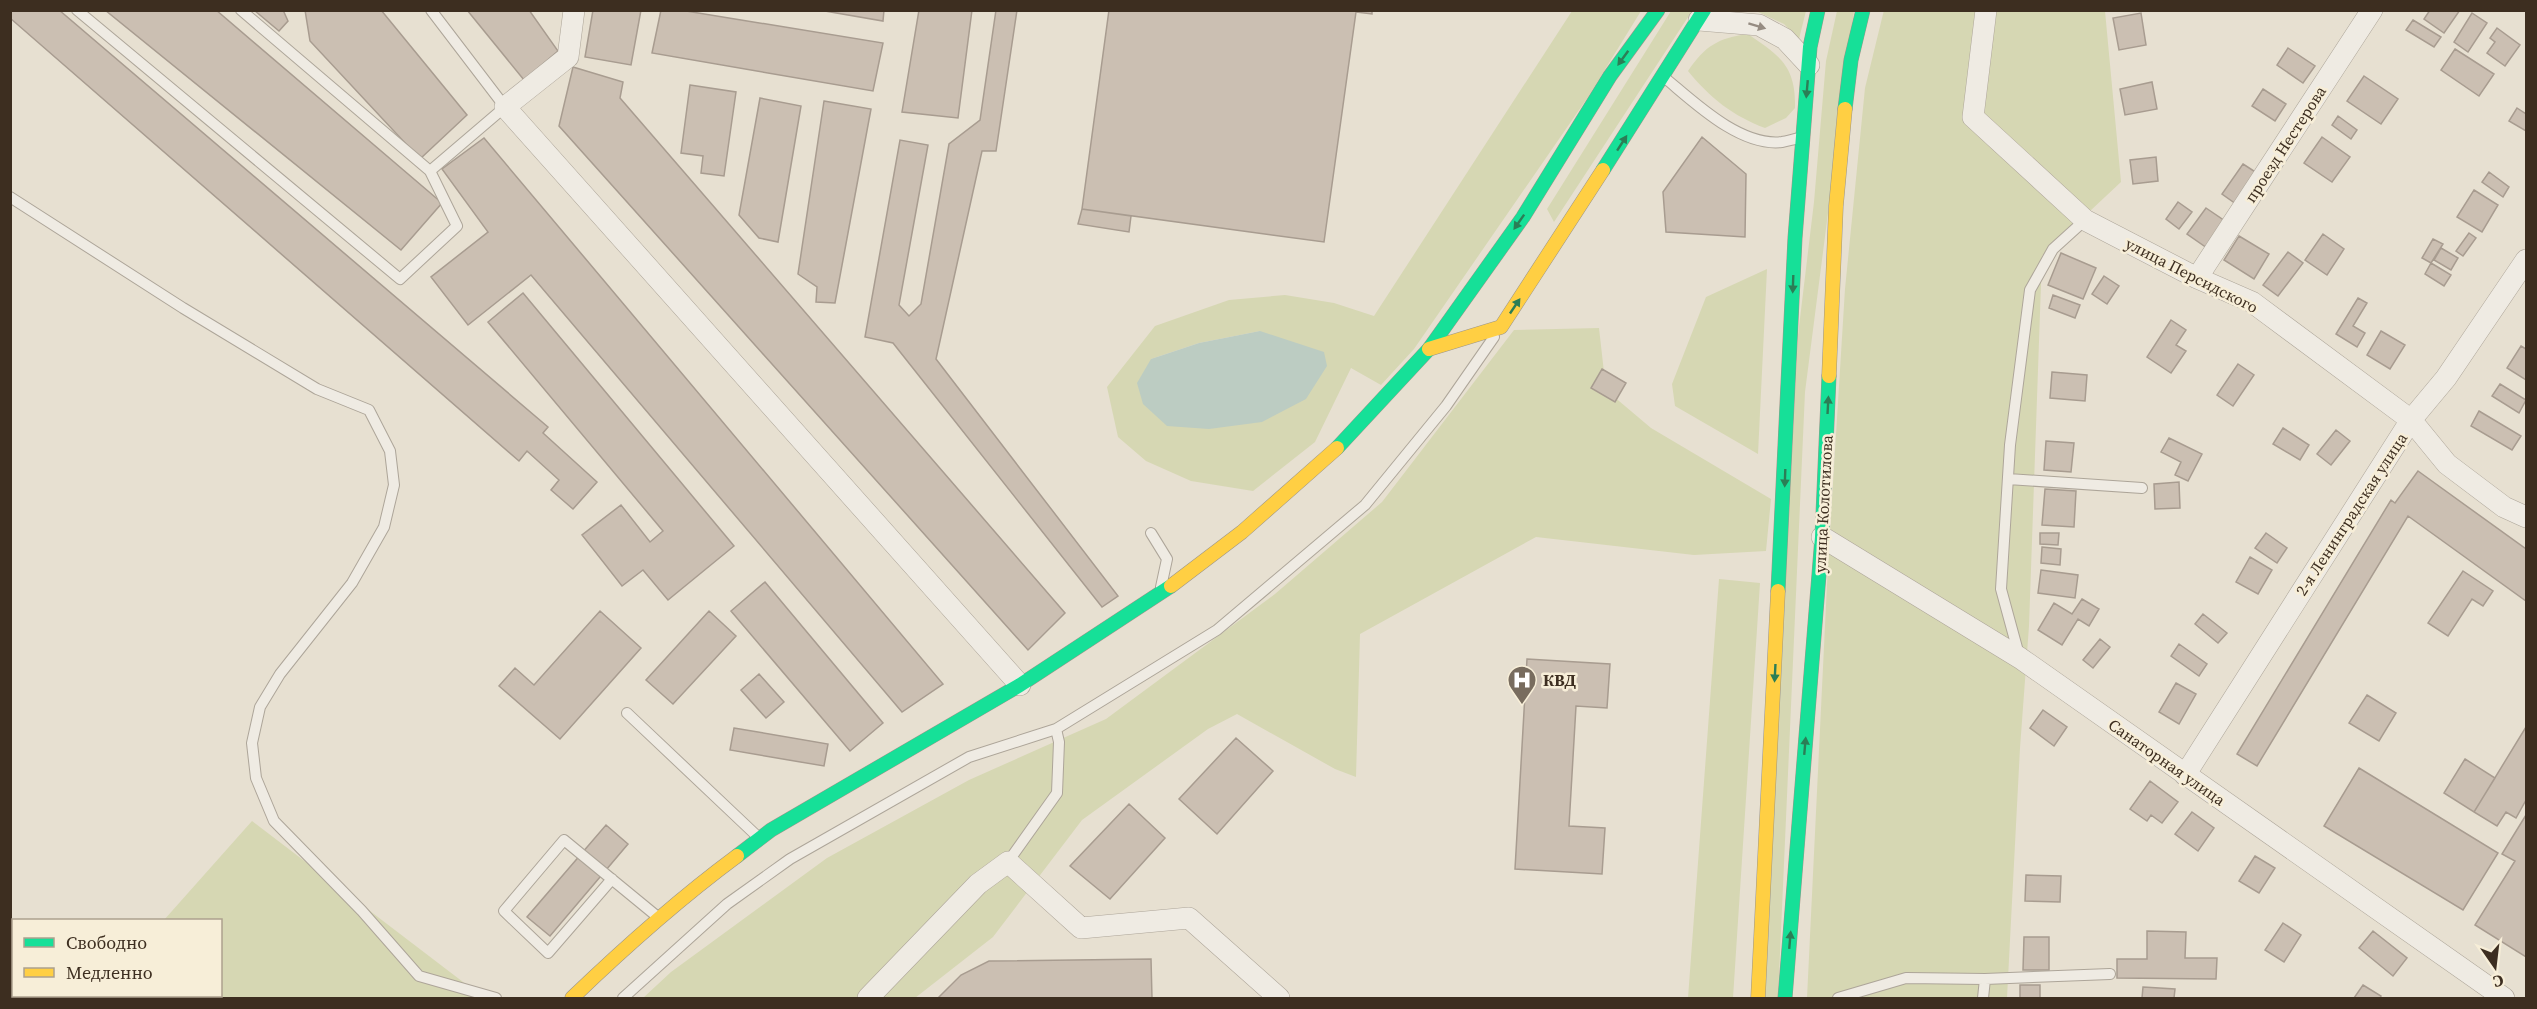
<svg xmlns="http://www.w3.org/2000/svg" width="2537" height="1009" viewBox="0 0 2537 1009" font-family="'Source Serif 4',serif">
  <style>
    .green { fill: #d6d7b3; fill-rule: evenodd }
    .water { fill: #bcccc2 }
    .building { fill: #cbbfb2; stroke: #a89c90; stroke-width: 1.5 }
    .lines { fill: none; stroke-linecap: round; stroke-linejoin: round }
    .lane-casing { stroke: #ada599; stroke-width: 12 }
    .street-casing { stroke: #ada599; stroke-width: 22 }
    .fast-casing { stroke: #9c958a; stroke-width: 15 }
    .slow-casing { stroke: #9c958a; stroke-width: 15 }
    .lane { stroke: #efebe3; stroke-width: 10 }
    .street { stroke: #efebe3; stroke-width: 21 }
    .fast { stroke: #16e098; stroke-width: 14 }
    .slow { stroke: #ffcf43; stroke-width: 14 }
    .oneway { fill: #968c82 }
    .oneway2 { fill: #2b7e56 }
    .labels { text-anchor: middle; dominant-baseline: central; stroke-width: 5; stroke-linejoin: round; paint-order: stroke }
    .street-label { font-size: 16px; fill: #3d2e20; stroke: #f7eed8 }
    .poi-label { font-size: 16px; font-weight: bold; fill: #3d2e20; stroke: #f7eed8; text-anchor: start }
  </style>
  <rect width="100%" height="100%" fill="#e7e0d1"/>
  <!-- green -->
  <path class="green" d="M 1884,10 L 2105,11 L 2121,182 L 2042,256 L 2029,626 L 2020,748 L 2007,998 L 1807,998 L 1828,564 L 1845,289 L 1865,88 Z
    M 1572,11 L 1641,11 L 1588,97 L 1414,349 L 1381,385 L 1351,368 L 1315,442 L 1253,491 L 1191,481 L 1146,461 L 1118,437 L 1107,387 L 1155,326 L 1229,300 L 1285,295 L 1334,303 L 1374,316 ZM 1260,331 L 1151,359 L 1199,343 Z
    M 1671,11 L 1692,11 L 1554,222 L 1547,209 Z
    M 1756,11 L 1806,11 L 1799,39 L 1784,24 Z
    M 1837,11 L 1854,11 L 1805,392 L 1778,998 L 1764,998 L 1798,335 L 1814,202 L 1826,61 Z
    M 1748,34 C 1780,56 1796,66 1795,108 L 1786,118 L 1765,128 C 1733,116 1710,98 1688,71 C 1705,46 1718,38 1748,34 Z
    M 1767,269 L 1758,454 L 1675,406 L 1672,384 L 1706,297 Z
    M 1599,328 L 1606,390 L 1651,428 L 1771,499 L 1766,551 L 1694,555 L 1536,537 L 1360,634 L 1356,777 L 1335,769 L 1237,714 L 1208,729 L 1082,820 L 993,937 L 915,998 L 643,998 L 671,972 L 827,858 L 969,780 L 1106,719 L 1275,594 L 1382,502 L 1514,330 Z
    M 1719,579 L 1760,583 L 1733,998 L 1688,998 Z
    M 252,821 L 484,998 L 94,998 L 97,996 L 220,996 L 220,920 L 164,920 Z"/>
  <!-- water -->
  <path class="water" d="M 1260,331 L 1324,352 L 1327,366 L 1306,399 L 1262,422 L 1209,429 L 1167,426 L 1143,404 L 1137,383 L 1151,359 L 1199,343 Z"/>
  <!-- building -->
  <path class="building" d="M 10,10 L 59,10 L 548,427 L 543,433 L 597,482 L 573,509 L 551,490 L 559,480 L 527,451 L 519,461 L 10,18 Z
    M 105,10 L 216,10 L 442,203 L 401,250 Z
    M 254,10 L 283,10 L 288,21 L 279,31 Z
    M 305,10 L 381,10 L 467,115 L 420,159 L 310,41 Z
    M 467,10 L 529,10 L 558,51 L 524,80 Z
    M 593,10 L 641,10 L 631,65 L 585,57 Z
    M 661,10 L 680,10 L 883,43 L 873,91 L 652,53 Z
    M 819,10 L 884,10 L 883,21 Z
    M 919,10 L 972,10 L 958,118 L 902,112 Z
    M 996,10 L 1017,10 L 996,151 L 982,151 L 936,359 L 1118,596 L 1102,607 L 893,343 L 865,337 L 900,140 L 928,145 L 899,305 L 909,316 L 921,304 L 949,144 L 980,120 Z
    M 1109,10 L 1372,10 L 1372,14 L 1356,12 L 1324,242 L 1082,209 Z
    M 2430,10 L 2460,10 L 2444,33 L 2424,19 Z
    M 2141,13 L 2146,45 L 2119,50 L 2113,18 Z
    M 2472,13 L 2487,23 L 2468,52 L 2454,42 Z
    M 2413,20 L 2441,37 L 2434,47 L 2406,30 Z
    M 2497,28 L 2520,45 L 2505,66 L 2487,53 L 2495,42 L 2490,38 Z
    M 2288,48 L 2315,66 L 2303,83 L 2277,65 Z
    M 2455,49 L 2494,74 L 2479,96 L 2441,70 Z
    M 573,67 L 623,82 L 620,98 L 1065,613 L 1028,650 L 559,126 Z
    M 2364,76 L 2398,99 L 2381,124 L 2347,101 Z
    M 2152,82 L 2157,109 L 2125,115 L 2120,89 Z
    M 690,85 L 736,92 L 724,176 L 701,173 L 703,156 L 681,153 Z
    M 2263,89 L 2286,104 L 2275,121 L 2252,106 Z
    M 760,98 L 801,106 L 778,242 L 759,238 L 739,215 Z
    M 824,101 L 871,109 L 835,303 L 816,302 L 817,287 L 798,274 Z
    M 2517,108 L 2526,114 L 2526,131 L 2509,121 Z
    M 2338,116 L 2357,130 L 2351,139 L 2332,125 Z
    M 1702,137 L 1746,174 L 1745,237 L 1666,232 L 1663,192 Z
    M 2322,137 L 2350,157 L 2332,182 L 2304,163 Z
    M 484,138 L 943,684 L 902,712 L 531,275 L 468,325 L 431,277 L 488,232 L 442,169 Z
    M 2156,157 L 2158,181 L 2133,184 L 2130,160 Z
    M 2243,164 L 2257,173 L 2236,204 L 2222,194 Z
    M 2489,172 L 2509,187 L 2503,197 L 2482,182 Z
    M 2474,190 L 2498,205 L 2482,232 L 2457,217 Z
    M 2178,202 L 2192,212 L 2179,229 L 2166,219 Z
    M 2206,208 L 2225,221 L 2207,248 L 2187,234 Z
    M 1082,209 L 1131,216 L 1129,232 L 1078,224 Z
    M 2469,233 L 2476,238 L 2463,256 L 2456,251 Z
    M 2323,234 L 2344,249 L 2327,275 L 2305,260 Z
    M 2239,236 L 2269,254 L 2254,279 L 2224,260 Z
    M 2433,239 L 2443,244 L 2431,263 L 2422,258 Z
    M 2441,248 L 2458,258 L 2451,270 L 2434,260 Z
    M 2288,252 L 2303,263 L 2278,296 L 2263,285 Z
    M 2061,253 L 2096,268 L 2083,299 L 2048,285 Z
    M 2431,263 L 2451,275 L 2444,286 L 2425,274 Z
    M 2104,276 L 2119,286 L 2107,304 L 2092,294 Z
    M 523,293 L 734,546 L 668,600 L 643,570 L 622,586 L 582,535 L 621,505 L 650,542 L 663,531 L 488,322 Z
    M 2053,295 L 2080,305 L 2075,318 L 2049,308 Z
    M 2358,298 L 2367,303 L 2353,326 L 2365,333 L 2357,347 L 2336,334 Z
    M 2171,320 L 2186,330 L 2176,345 L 2186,351 L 2171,373 L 2147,357 Z
    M 2381,331 L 2405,345 L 2390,369 L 2367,355 Z
    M 2521,346 L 2526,349 L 2526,380 L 2507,368 Z
    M 2238,364 L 2254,375 L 2233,406 L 2217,395 Z
    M 1602,369 L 1626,383 L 1615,402 L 1591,388 Z
    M 2052,372 L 2087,375 L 2085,401 L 2050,398 Z
    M 2500,384 L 2526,400 L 2519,413 L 2492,396 Z
    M 2479,411 L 2521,436 L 2512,450 L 2471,426 Z
    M 2283,428 L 2309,445 L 2300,460 L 2273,444 Z
    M 2336,430 L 2350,441 L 2331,465 L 2317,454 Z
    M 2169,438 L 2202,454 L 2188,481 L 2175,475 L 2181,462 L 2161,452 Z
    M 2046,441 L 2074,443 L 2071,472 L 2044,470 Z
    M 2418,471 L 2526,549 L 2526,601 L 2408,516 L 2257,766 L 2237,754 L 2391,500 L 2395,503 Z
    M 2179,482 L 2180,508 L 2155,509 L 2154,484 Z
    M 2045,489 L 2076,491 L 2074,527 L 2042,525 Z
    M 2040,533 L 2059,533 L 2058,545 L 2040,544 Z
    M 2266,533 L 2287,548 L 2277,563 L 2255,548 Z
    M 2042,547 L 2061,549 L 2060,565 L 2041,563 Z
    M 2250,557 L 2272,570 L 2258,594 L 2236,582 Z
    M 2041,570 L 2078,575 L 2075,598 L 2038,593 Z
    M 2463,571 L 2493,591 L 2483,606 L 2472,599 L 2448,636 L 2428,623 Z
    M 765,582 L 883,723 L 850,751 L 731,611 Z
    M 2082,599 L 2099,609 L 2089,626 L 2078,619 L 2062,645 L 2038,630 L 2054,603 L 2072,614 Z
    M 600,611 L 641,648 L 560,739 L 499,686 L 515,668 L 534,685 Z
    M 709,611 L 736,636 L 673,704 L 646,680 Z
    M 2203,614 L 2227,633 L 2218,643 L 2195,624 Z
    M 2100,639 L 2110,647 L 2093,668 L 2083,660 Z
    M 2179,644 L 2207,664 L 2199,676 L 2171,656 Z
    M 1527,659 L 1610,664 L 1607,708 L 1576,706 L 1569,826 L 1605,828 L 1602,874 L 1515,869 Z
    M 759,674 L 784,702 L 766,718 L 741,690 Z
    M 2176,683 L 2196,694 L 2179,724 L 2159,712 Z
    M 2367,695 L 2396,713 L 2379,741 L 2349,723 Z
    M 2043,710 L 2067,727 L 2054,746 L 2030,728 Z
    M 2526,727 L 2526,800 L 2516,818 L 2506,812 L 2497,826 L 2474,812 Z
    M 734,728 L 828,744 L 824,766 L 730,750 Z
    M 1236,738 L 1273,771 L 1217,834 L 1179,799 Z
    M 2465,759 L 2495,778 L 2474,812 L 2444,793 Z
    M 2359,768 L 2498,853 L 2463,910 L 2324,826 Z
    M 2150,781 L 2178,802 L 2162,823 L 2151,815 L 2147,821 L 2130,809 Z
    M 1129,804 L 1165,838 L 1110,899 L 1070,866 Z
    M 2192,812 L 2214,828 L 2198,851 L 2175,834 Z
    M 2526,815 L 2526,957 L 2475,925 L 2515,861 L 2502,854 Z
    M 606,825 L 628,844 L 550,936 L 527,917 Z
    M 2255,856 L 2275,868 L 2259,893 L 2239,881 Z
    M 2026,875 L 2061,876 L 2060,902 L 2025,901 Z
    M 2283,923 L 2301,935 L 2284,962 L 2265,950 Z
    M 2147,931 L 2186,932 L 2185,958 L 2217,958 L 2216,979 L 2117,978 L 2117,959 L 2147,959 Z
    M 2373,931 L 2407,958 L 2393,976 L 2359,948 Z
    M 2024,937 L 2049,937 L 2049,970 L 2023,970 Z
    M 1151,959 L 1152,998 L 938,998 L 961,975 L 989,961 Z
    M 2020,985 L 2040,985 L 2040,998 L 2020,998 Z
    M 2363,985 L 2381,996 L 2380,998 L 2354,998 Z
    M 2143,987 L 2175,989 L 2174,998 L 2142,998 Z"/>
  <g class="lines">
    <!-- lane casing -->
    <g class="lane-casing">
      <path id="lane" d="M 77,10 L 400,279 L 457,226 L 430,171 L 241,10
        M 1665,78 C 1694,102 1740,147 1782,142 C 1788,141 1794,139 1800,138
        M 430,171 L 505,107 L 431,10
        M 10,197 L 183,308 L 317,389 L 369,410 L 390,451 L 394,485 L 384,527 L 352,583 L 280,674 L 260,707 L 252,743 L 256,778 L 274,821 L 362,911 L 419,976 L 496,998
        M 2008,479 L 2142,488
        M 1151,533 L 1167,559 L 1161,587
        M 2019,655 L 2001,589 L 2010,445 L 2030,290 L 2053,249 L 2085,220
        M 627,713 L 757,836
        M 1008,862 L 1057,793 L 1059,742 L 1056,729
        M 612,879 L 548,953 L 504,911 L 564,840 L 659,918
        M 623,998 L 727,904 L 790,859 L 969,757 L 1056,729 L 1217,630 L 1365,505 L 1446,406 L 1494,337
        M 1838,998 L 1906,978 L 1985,979 L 2110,974
        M 1983,998 L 1985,979"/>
    </g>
    <!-- street casing -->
    <g class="street-casing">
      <path id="street" d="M 574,10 L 568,57 L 505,107 L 1020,685
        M 1986,10 L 1973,117 L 2085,220 L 2197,278 L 2252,302 L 2411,420 L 2447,464 L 2504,507 L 2526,517
        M 1699,20 L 1759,25 L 1785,39 L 1809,65
        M 2197,278 L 2372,10
        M 1822,537 L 2020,658 L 2504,998
        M 2185,775 L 2411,420 L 2446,378 L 2526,260
        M 868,998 L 978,884 L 1008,862 L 1081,928 L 1189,918 L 1279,998"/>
    </g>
    <!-- fast casing -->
    <g class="fast-casing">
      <path id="fast" d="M 1845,109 L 1851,60 L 1863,10
        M 1603,170 L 1704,10
        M 1337,448 L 1429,349 L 1523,217 L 1610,76 L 1658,10
        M 1778,591 L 1795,238 L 1810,47 L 1818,10
        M 737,856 L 771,830 L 1020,685 L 1171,586
        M 1785,998 L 1822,537 L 1829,376"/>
    </g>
    <!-- slow casing -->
    <g class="slow-casing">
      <path id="slow" d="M 1429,349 L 1501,327 L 1603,170
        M 1829,376 L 1836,206 L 1845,109
        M 1171,586 L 1242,532 L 1337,448
        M 572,998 C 624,948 679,899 737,856
        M 1758,998 L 1778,591"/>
    </g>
    <!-- lane -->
    <use href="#lane" class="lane"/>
    <!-- street -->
    <use href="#street" class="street"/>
    <!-- fast -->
    <use href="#fast" class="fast"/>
    <!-- slow -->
    <use href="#slow" class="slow"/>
  </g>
  <!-- one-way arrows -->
  <defs><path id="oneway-solid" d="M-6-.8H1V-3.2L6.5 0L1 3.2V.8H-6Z" transform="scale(1.5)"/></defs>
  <use class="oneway" href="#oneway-solid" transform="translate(1757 26) rotate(17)"/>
  <g class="oneway2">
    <use href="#oneway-solid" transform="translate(1623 58) rotate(126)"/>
    <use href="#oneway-solid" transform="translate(1807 89) rotate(95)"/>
    <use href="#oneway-solid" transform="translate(1622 143) rotate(-57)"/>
    <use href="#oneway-solid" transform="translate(1519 222) rotate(125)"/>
    <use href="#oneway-solid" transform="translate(1793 284) rotate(92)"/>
    <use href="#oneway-solid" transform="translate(1515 306) rotate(-56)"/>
    <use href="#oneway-solid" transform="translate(1828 405) rotate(-87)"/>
    <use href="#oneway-solid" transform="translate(1785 478) rotate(92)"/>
    <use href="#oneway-solid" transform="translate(1775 673) rotate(93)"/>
    <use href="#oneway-solid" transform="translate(1805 746) rotate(-85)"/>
    <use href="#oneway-solid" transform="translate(1790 940) rotate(-85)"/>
  </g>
  <!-- icons -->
  <defs>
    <g id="hospital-pin" transform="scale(1.5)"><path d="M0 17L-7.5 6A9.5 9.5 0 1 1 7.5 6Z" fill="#786c5e" stroke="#f7eed8"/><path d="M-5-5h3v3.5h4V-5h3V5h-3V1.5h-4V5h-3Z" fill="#fff"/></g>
  </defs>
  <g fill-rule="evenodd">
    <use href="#hospital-pin" x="1522" y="680"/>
  </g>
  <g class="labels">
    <!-- street labels -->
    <g class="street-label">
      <text transform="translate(2285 144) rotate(-57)">проезд Нестерова</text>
      <text transform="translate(2192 275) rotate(27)">улица Персидского</text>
      <text transform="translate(1823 504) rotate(-87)">улица Колотилова</text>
      <text transform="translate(2351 514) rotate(-57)">2-я Ленинградская улица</text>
      <text transform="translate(2167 762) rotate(35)">Санаторная улица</text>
    </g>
    <!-- poi labels -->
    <g class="poi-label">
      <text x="1543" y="680">КВД</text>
    </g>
  </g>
  <!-- border -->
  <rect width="2537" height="1009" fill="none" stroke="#3d2e20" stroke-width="24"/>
  <!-- legend -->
  <rect x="12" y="919" width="210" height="78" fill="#f7eed8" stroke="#ada18e" stroke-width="1.5"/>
  <rect x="24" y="938" width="30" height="9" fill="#16e098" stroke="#ada18e" stroke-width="1.5"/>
  <text x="66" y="949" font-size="18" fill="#3d2e20">Свободно</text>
  <rect x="24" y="968" width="30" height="9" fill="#ffcf43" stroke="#ada18e" stroke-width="1.5"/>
  <text x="66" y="979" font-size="18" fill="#3d2e20">Медленно</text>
  <!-- north arrow -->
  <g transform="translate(2495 967) rotate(166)" stroke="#f7eed8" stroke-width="4.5" paint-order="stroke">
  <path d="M0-4.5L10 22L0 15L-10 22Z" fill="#3d2e20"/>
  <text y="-9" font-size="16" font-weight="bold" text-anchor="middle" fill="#3d2e20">С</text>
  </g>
</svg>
